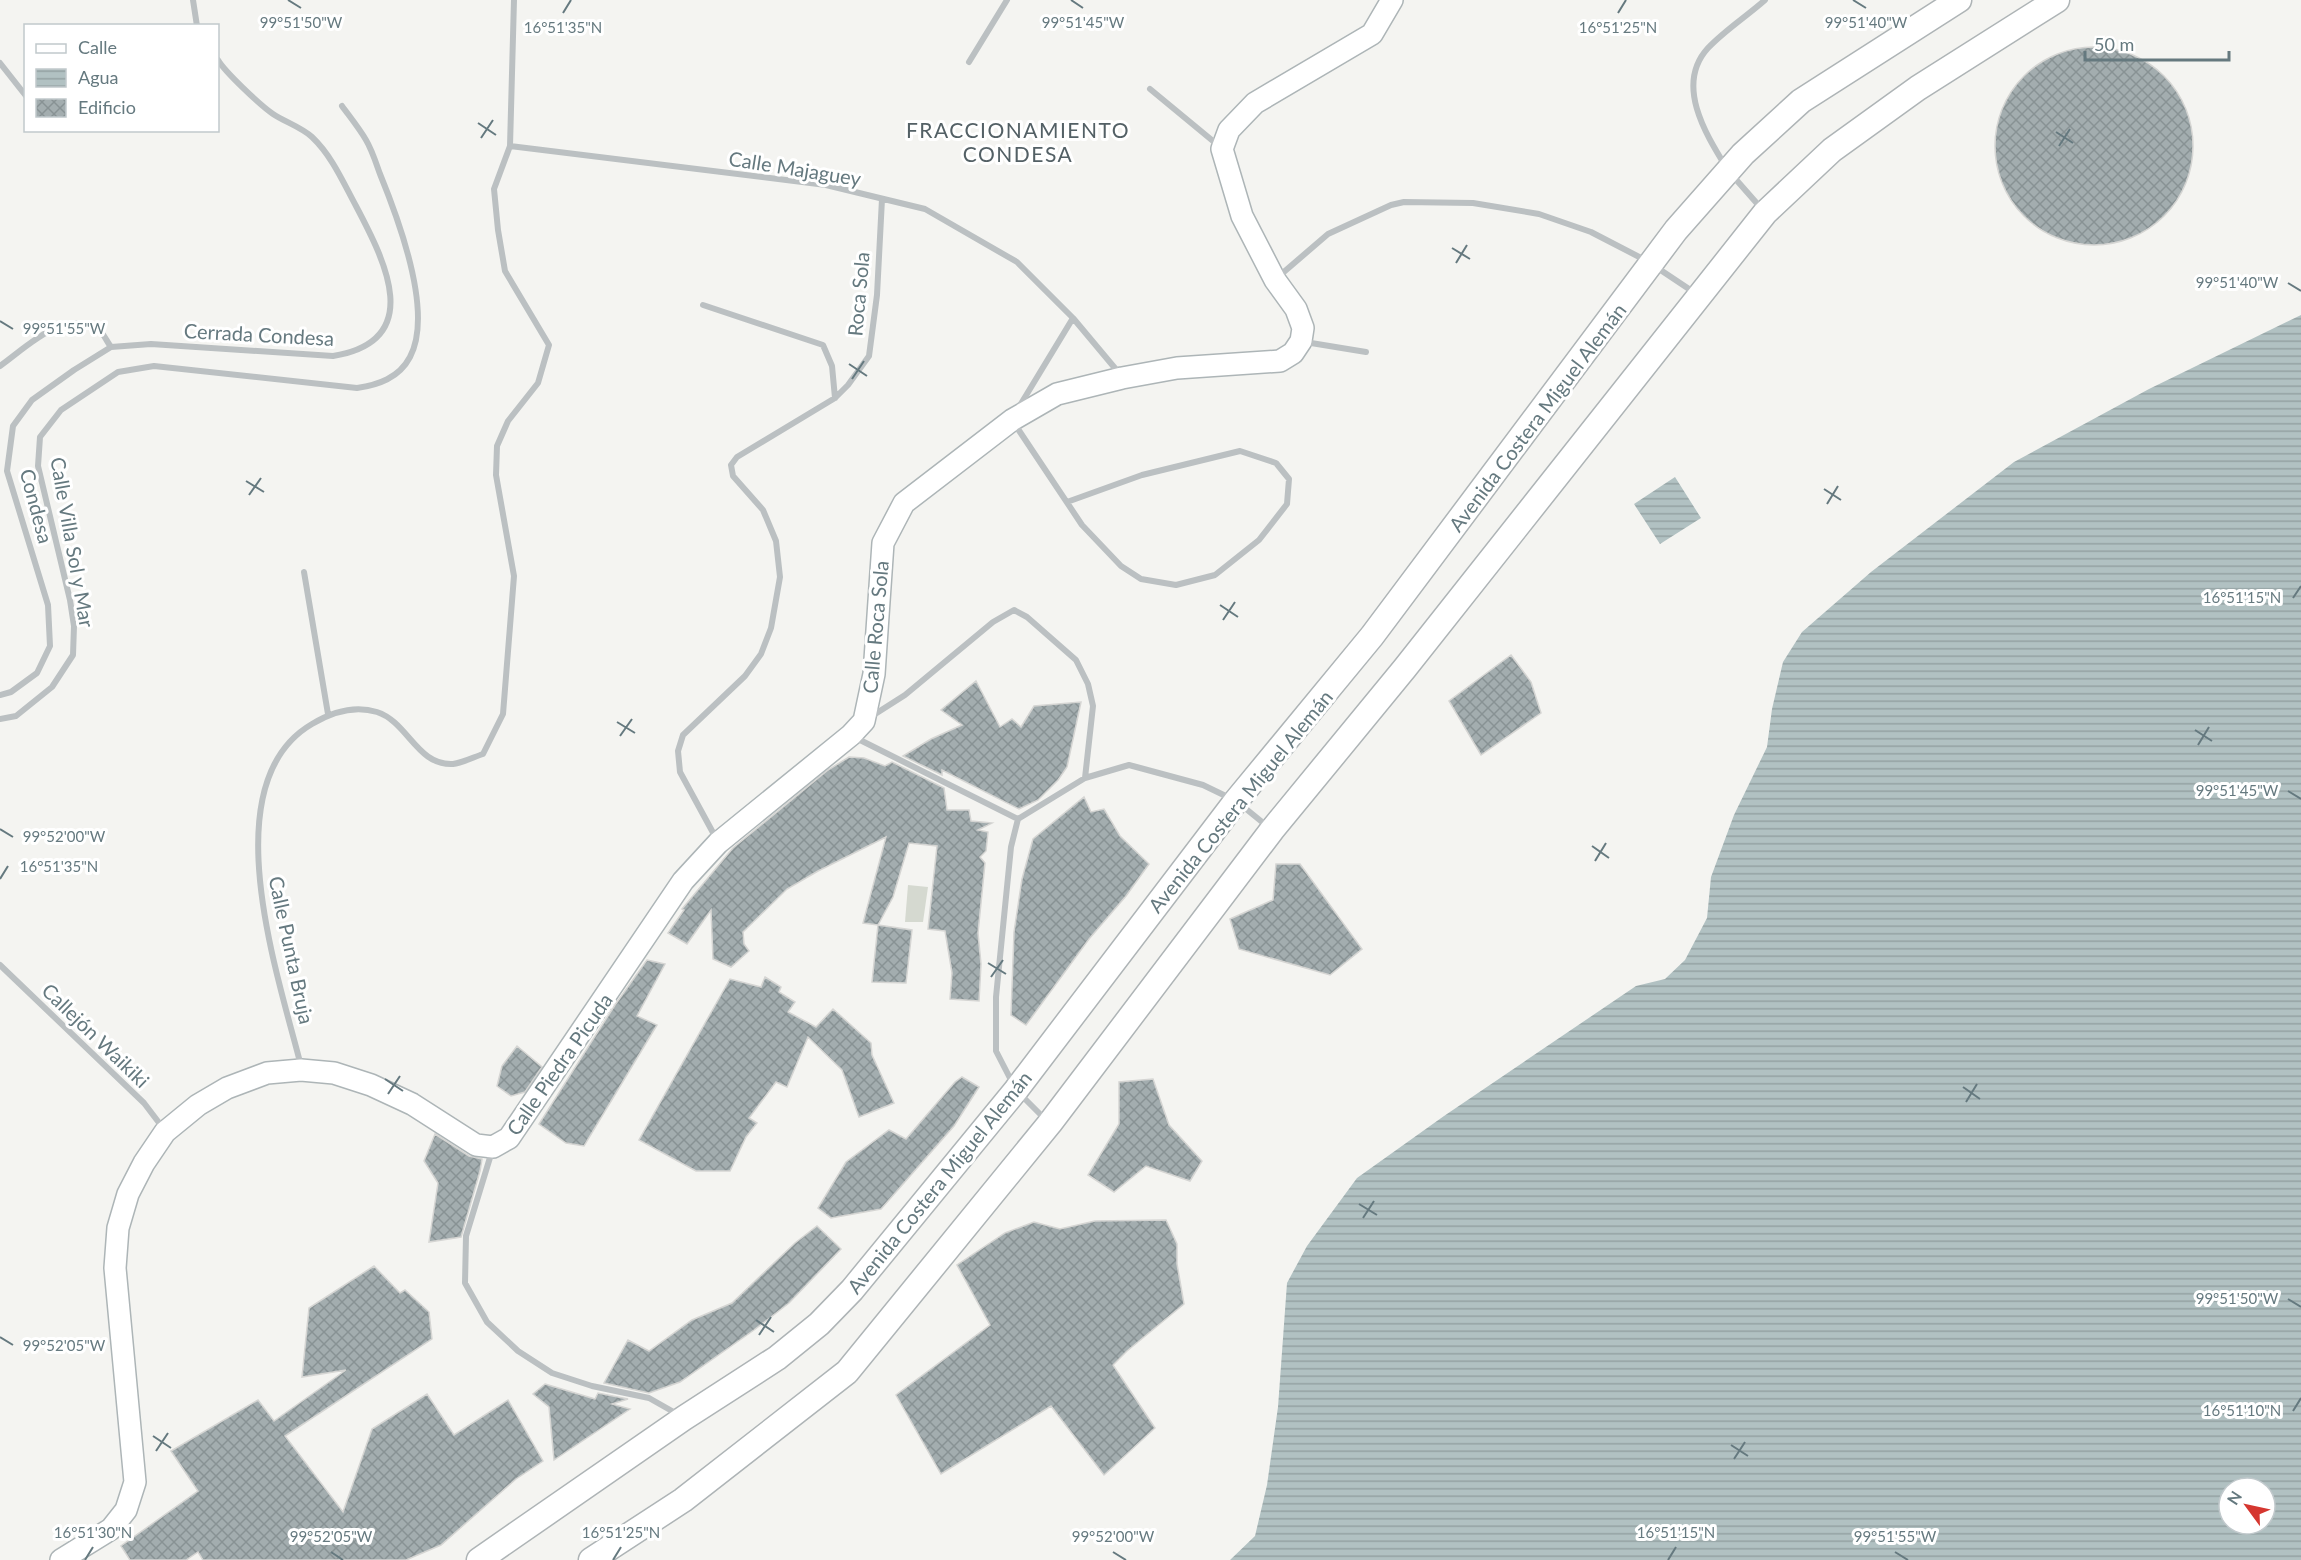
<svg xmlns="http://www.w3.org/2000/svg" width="2301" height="1560" viewBox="0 0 2301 1560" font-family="Lato,sans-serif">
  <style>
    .green { fill: #d5d9d0 }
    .water { fill: url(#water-rules); fill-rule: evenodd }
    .building { fill: url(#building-cross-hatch); stroke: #d5d5d3; stroke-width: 1.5 }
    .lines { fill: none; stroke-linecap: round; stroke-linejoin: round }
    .secondary-casing { stroke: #adb5b7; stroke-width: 24 }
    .primary-casing { stroke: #aeb4b6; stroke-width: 27 }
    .street { stroke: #bbc0c2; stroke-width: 6 }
    .secondary { stroke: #fff; stroke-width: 21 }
    .primary { stroke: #fff; stroke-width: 24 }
    .ticks { fill: none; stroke: #65797f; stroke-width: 2 }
    .labels { text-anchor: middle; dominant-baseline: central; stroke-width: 6; stroke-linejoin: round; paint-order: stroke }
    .street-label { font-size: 20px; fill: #65797f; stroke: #fff }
    .neighbourhood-label { font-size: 21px; letter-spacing: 1.5px; fill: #536065; stroke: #fff }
    .ticks-label { font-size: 15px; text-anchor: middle; fill: #65797f; stroke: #fff; stroke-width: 6; stroke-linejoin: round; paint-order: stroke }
  </style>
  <defs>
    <pattern id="water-rules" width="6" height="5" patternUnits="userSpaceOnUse" patternTransform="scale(1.5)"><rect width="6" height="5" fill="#b1c1c2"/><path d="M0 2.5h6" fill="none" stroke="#94a2a3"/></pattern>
    <pattern id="building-cross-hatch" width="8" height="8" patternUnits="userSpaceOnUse" patternTransform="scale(1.5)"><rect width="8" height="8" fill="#a3adaf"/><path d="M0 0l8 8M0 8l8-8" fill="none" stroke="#889294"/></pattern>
  </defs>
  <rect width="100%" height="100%" fill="#f4f4f1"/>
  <!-- green -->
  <path class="green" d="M 908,885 L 928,887 L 923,922 L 905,922 Z"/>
  <!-- water -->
  <path class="water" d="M 2301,315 L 2301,1560 L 1230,1560 L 1255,1536 L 1267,1485 L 1278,1407 L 1287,1283 L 1307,1246 L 1357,1178 L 1444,1116 L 1636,986 L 1665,979 L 1685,960 L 1707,918 L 1711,877 L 1734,815 L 1767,747 L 1772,709 L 1783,662 L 1802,632 L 1871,572 L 2014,462 L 2149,389 ZM 2229,1488 L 2265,1488 L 2265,1524 L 2229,1524 Z
    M 1675,477 L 1701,518 L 1660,544 L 1634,504 Z"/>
  <!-- building -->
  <path class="building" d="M1995 146a99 99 0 1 1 198 0a99 99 0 1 1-198 0Z
    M 1511,655 L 1531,682 L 1541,713 L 1481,755 L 1449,701 Z
    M 976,681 L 1000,727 L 1012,719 L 1021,727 L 1034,706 L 1081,702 L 1067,767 L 1058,780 L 1038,800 L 1019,809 L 942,770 L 942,775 L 903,756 L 931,739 L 962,725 L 941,710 Z
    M 849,757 L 864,758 L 885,766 L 892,762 L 944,788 L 947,810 L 969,810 L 971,821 L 992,823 L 978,830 L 988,832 L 986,851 L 980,857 L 985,863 L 978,933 L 981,964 L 979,1001 L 950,999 L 952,973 L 945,931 L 928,929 L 937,846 L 909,843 L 893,897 L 878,925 L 863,923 L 886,837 L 818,871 L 787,889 L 743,932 L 744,944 L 749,951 L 731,967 L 713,959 L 711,910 L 687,944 L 668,933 L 684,910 L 682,909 L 733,848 L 828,770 Z
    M 1084,797 L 1091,812 L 1104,809 L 1120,836 L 1149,864 L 1126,896 L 1089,939 L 1026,1025 L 1011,1015 L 1014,932 L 1022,879 L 1033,839 Z
    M 1276,864 L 1300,864 L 1362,949 L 1330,975 L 1239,949 L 1230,919 L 1273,900 Z
    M 878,925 L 912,930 L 906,983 L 872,982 Z
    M 647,960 L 665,964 L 637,1016 L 657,1025 L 584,1146 L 566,1143 L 539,1124 L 615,1005 Z
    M 765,977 L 781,987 L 779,992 L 795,1002 L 788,1012 L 816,1027 L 833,1009 L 871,1043 L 872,1055 L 894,1103 L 859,1117 L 842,1070 L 808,1037 L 787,1087 L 776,1082 L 749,1118 L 757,1123 L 746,1137 L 730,1171 L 696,1171 L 639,1140 L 730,979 L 761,987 Z
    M 517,1046 L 542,1067 L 525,1092 L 511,1096 L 497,1086 L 502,1066 Z
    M 962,1077 L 979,1087 L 954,1126 L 881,1209 L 831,1218 L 818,1208 L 846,1162 L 889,1130 L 906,1139 L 955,1082 Z
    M 1153,1079 L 1169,1125 L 1202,1161 L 1190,1181 L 1146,1166 L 1114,1192 L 1088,1175 L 1119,1124 L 1119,1082 Z
    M 435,1134 L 469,1156 L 482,1159 L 480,1171 L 461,1237 L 429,1242 L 438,1183 L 424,1161 Z
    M 1166,1220 L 1177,1244 L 1177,1264 L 1184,1304 L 1127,1351 L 1113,1365 L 1155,1428 L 1104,1475 L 1051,1406 L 941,1474 L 896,1395 L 990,1325 L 957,1265 L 1005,1233 L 1034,1222 L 1060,1229 L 1095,1221 Z
    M 817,1226 L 841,1249 L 789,1303 L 754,1330 L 680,1382 L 649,1393 L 604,1383 L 628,1340 L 649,1351 L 692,1320 L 732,1303 L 795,1243 Z
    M 374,1266 L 400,1293 L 405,1290 L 429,1312 L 432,1339 L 285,1436 L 343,1512 L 372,1429 L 427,1394 L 454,1435 L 508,1400 L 543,1461 L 516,1479 L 441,1545 L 406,1560 L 203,1560 L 198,1552 L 186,1560 L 130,1560 L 121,1546 L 198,1491 L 171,1451 L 258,1400 L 274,1421 L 346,1370 L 302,1377 L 309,1308 Z
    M 545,1384 L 595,1399 L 598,1393 L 628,1399 L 612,1404 L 630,1409 L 554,1460 L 549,1407 L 533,1394 Z"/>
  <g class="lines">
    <!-- secondary casing -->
    <g class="secondary-casing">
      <path id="secondary" d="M 61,1560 L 111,1529 L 126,1510 L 135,1482 L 115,1268 L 118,1228 L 128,1194 L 144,1163 L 165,1132 L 198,1105 L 227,1088 L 267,1073 L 301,1070 L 334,1073 L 371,1085 L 412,1104 L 476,1145 L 493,1147 L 509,1138 L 683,881 L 718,843 L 851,735 L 864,721 L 874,674 L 883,543 L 904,503 L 1012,420 L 1057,394 L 1122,378 L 1177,368 L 1280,361 L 1293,353 L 1301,341 L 1303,328 L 1296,309 L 1275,280 L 1242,216 L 1222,149 L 1229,130 L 1255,103 L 1372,34 L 1392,0"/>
    </g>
    <!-- primary casing -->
    <g class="primary-casing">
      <path id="primary" d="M 479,1560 L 684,1418 L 777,1358 L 819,1324 L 852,1290 L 1016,1090 L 1236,801 L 1372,636 L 1676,230 L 1743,154 L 1801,101 L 1959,0
        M 591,1560 L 683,1500 L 847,1372 L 1050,1123 L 1272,830 L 1405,668 L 1765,213 L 1832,150 L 1918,88 L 2057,0"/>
    </g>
    <!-- street -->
    <path class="street" d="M 193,0 L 197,26
      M 969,62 L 1007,0
      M 0,63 L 26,96
      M 1150,89 L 1219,146
      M 510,146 L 826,185 L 925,209 L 1017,262 L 1073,318 L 1119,373
      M 1726,167 C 1705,133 1675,84 1708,48 C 1725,30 1747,16 1765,0
      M 1732,175 L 1761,208
      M 1656,267 L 1695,293
      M 1278,277 L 1328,234 L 1391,205 L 1404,202 L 1473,203 L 1539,214 L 1591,232 L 1647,261
      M 703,305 L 823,345 L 832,366 L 835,398
      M 1305,342 L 1366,352
      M 0,366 C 27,347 64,308 98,329 C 103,332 107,342 111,347
      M 1019,407 L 1073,318
      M 1014,423 L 1082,525 L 1121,566 L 1141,579 L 1176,585 L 1215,575 L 1259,540 L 1287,504 L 1289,479 L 1276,463 L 1240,451 L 1142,475 L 1067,502
      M 304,572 L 328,714
      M 0,695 L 11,692 L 37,673 L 50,646 L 48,605 L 7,471 L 13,426 L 32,400 L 74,370 L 111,347 L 151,344 L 333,356 C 426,341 385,261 356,206 C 343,182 332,156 312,137 C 301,127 285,122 273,114 C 260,105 225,72 218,60
      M 872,716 L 905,695 L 993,622 L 1014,610 L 1027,617 L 1076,660 L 1088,684 L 1093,706 L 1085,778
      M 0,719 L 16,716 L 52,687 L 73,655 L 74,626 L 70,600 L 38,466 L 40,437 L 61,410 L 118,372 L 154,366 L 357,388 C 378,385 399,378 410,357 C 434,312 398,218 380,174 C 376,163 372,150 366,140 C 359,128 350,117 342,106
      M 854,737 L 1018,819
      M 1240,804 L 1267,826
      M 717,840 L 680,772 L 678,751 L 683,735 L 745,676 L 761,654 L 771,628 L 780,577 L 776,541 L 763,510 L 733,476 L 731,465 L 737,457 L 835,398 L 848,385 L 869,356 L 877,295 L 882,199
      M 0,965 L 144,1103 L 163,1128
      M 301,1066 C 279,978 211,783 312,724 C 332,712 354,705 377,712 C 408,722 417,766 453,764 C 462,763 474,757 483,754 L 503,714 L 514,576 L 496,475 L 497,446 L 508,421 L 538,383 L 549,345 L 505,271 L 498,230 L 494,189 L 510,146 L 514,0
      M 1013,1084 L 996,1051 L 996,997 L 1011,847 L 1018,819 L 1085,778 L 1129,765 L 1203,785 L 1232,799
      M 1020,1094 L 1047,1121
      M 492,1151 L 466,1236 L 465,1283 L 487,1322 L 518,1351 L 552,1373 L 592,1386 L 649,1398 L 679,1415"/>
    <!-- secondary -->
    <use href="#secondary" class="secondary"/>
    <!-- primary -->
    <use href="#primary" class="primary"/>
  </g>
  <!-- ticks -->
  <path class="ticks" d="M 288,0 L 301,8M 1071,0 L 1083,8M 1853,0 L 1866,8M 563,13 L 571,0M 1618,13 L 1626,0M 478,123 L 496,135M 2056,132 L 2073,143M 481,138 L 493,120M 2059,146 L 2070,129M 1452,248 L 1470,259M 1456,263 L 1467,245M 2288,283 L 2301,291M 0,321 L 13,329M 849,364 L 867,376M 852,379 L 864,361M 246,481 L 264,492M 1824,489 L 1841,500M 249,495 L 261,478M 1827,504 L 1838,486M 2293,598 L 2301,586M 1220,605 L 1238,617M 1223,620 L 1235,602M 617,722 L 635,733M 2195,730 L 2212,741M 620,736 L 632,719M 2198,745 L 2209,727M 2288,791 L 2301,799M 0,829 L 13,837M 1592,846 L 1609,858M 1595,861 L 1606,843M 0,879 L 8,866M 988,963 L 1006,974M 991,977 L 1003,960M 385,1079 L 403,1091M 1963,1087 L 1980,1099M 388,1094 L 400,1076M 1966,1102 L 1977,1084M 1359,1204 L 1377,1215M 1363,1218 L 1374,1201M 2288,1299 L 2301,1307M 756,1320 L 774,1332M 759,1335 L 771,1317M 0,1337 L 13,1345M 2293,1411 L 2301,1398M 153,1436 L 171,1448M 1731,1445 L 1748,1456M 156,1451 L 168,1433M 1734,1459 L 1745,1442M 331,1552 L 343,1560M 1113,1552 L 1126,1560M 1895,1552 L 1908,1560M 85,1560 L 93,1547M 613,1560 L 621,1547M 1668,1560 L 1676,1547"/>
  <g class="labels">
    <!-- street labels -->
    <g class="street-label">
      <text transform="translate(795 168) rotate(9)">Calle Majaguey</text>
      <text transform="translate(858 294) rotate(-85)">Roca Sola</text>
      <text transform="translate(259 334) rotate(3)">Cerrada Condesa</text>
      <text transform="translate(1537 417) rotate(-53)">Avenida Costera Miguel Alemán</text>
      <text transform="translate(37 506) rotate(75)">Condesa</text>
      <text transform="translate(73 542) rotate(80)">Calle Villa Sol y Mar</text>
      <text transform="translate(875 627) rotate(-85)">Calle Roca Sola</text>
      <text transform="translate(1240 801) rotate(-51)">Avenida Costera Miguel Alemán</text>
      <text transform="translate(292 950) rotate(78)">Calle Punta Bruja</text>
      <text transform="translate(96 1035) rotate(44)">Callejón Waikiki</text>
      <text transform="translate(559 1064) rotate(-55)">Calle Piedra Picuda</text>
      <text transform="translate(939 1182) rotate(-51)">Avenida Costera Miguel Alemán</text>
    </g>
    <!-- neighbourhood labels -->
    <g class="neighbourhood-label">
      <text x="1018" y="129">FRACCIONAMIENTO<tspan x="1018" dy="24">CONDESA</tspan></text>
    </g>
  </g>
  <g class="ticks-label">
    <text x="1866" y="28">99°51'40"W</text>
    <text x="301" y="28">99°51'50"W</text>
    <text x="1083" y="28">99°51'45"W</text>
    <text x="563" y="33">16°51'35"N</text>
    <text x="1618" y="33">16°51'25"N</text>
    <text x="2237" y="288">99°51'40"W</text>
    <text x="64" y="334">99°51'55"W</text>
    <text x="2242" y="603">16°51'15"N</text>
    <text x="2237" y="796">99°51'45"W</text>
    <text x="64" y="842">99°52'00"W</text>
    <text x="59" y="872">16°51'35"N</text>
    <text x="2237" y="1304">99°51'50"W</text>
    <text x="64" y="1351">99°52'05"W</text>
    <text x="2242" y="1416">16°51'10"N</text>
    <text x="93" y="1538">16°51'30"N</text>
    <text x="621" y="1538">16°51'25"N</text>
    <text x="1676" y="1538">16°51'15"N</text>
    <text x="331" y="1542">99°52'05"W</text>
    <text x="1113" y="1542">99°52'00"W</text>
    <text x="1895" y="1542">99°51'55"W</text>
  </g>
  <!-- legend -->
  <rect x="24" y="24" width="195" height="108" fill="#ffffff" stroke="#c1c9cc" stroke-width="1.5"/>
  <rect x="36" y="44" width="30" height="9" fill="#ffffff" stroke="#c1c9cc" stroke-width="1.5"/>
  <text x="78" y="54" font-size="18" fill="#65797f">Calle</text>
  <rect x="36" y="69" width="30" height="18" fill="url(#water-rules)" stroke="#c1c9cc" stroke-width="1.5"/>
  <text x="78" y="84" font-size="18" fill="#65797f">Agua</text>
  <rect x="36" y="99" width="30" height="18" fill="url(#building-cross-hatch)" stroke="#c1c9cc" stroke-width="1.5"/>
  <text x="78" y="114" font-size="18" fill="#65797f">Edificio</text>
  <!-- north arrow -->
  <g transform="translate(2247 1506) rotate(303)"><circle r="28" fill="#ffffff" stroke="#c1c9cc" stroke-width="1.5"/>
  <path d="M0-4.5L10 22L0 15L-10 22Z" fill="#d53730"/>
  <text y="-9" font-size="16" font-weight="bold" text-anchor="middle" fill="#65797f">N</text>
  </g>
  <!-- scale -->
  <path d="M2085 51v9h144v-9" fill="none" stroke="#65797f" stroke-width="3"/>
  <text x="2094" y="51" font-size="18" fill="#65797f" stroke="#ffffff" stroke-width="4.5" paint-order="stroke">50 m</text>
</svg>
